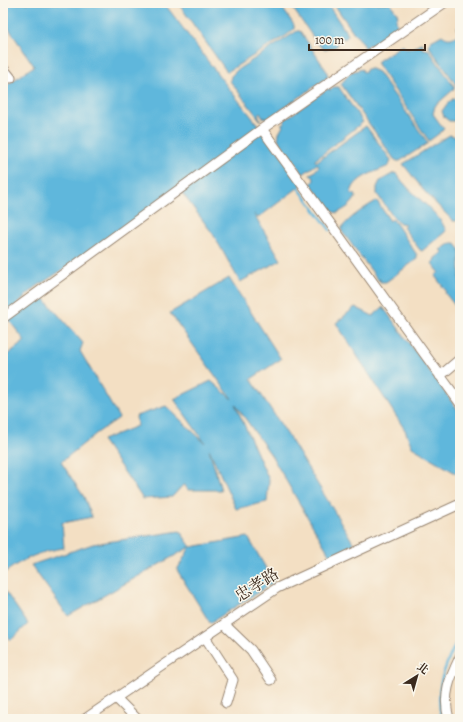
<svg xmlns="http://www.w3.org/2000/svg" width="463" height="722" viewBox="0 0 463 722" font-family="Alegreya,'Noto Serif TC',serif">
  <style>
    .water { fill: #5fb7dc; stroke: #4d707d }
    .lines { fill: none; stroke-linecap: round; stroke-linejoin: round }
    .stream { stroke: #5fb7dc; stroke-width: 2.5 }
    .minor-casing { stroke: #978470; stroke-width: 11 }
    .minor { stroke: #fff; stroke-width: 9 }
    .labels { text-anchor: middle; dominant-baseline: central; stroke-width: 3; stroke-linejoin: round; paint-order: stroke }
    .street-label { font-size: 16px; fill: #3b2a1e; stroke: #fbf7ec }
  </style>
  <rect width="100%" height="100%" fill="#fbf7ec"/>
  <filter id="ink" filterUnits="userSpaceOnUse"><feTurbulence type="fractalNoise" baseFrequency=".025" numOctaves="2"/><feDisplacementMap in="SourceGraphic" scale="8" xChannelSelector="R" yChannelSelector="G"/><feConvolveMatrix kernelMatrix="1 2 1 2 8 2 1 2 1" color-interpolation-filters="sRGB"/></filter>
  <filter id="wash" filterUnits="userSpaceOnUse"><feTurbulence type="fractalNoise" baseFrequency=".012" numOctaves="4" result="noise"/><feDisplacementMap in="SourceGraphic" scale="16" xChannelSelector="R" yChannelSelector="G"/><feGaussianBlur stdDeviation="0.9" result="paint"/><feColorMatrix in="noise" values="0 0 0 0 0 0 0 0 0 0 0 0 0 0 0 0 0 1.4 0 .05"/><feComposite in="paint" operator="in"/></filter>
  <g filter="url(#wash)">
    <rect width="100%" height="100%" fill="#f3dfc3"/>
    <!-- water -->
    <path class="water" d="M 8,3 L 164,3 L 223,81 L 263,131 L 303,184 L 258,218 L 254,214 L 281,260 L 240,282 L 213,234 L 180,190 L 110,239 L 36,287 L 7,313 L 41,295 L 83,343 L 80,351 L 119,418 L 97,433 L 61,462 L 84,497 L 92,517 L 62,523 L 64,548 C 41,551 22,559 3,574 L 3,358 L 25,341 L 5,315 L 3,316 L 3,88 L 34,66 L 3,20 L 3,6 Z
      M 178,3 L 279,3 L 294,25 L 294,29 L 287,35 L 227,72 Z
      M 289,3 L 327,3 L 348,35 L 345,39 L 341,37 L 337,40 L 337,46 L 325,50 L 318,44 Z
      M 333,3 L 390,3 L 397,13 L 398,17 L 396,19 L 397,26 L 394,29 L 394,34 L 373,47 L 369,44 L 365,48 L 363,43 L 354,33 Z
      M 460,26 L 460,90 L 430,48 L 429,45 L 431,41 L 442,35 C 448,40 453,39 459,33 L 457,27 Z
      M 297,31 L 300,31 L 326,70 L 328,77 L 267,120 L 267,118 L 262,117 L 260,113 L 258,115 L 261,120 L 260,120 L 230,81 L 231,76 L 237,70 Z
      M 420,43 L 424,44 L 421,48 L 429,50 L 455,88 L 435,106 L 433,114 L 444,129 L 441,132 L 429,141 L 377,64 L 378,61 L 402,45 L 407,49 C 411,49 414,46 419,46 Z
      M 369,68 L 378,72 L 428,143 L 400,161 L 397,161 L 394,159 L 341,84 L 351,72 L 362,69 L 363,72 L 366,71 L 366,70 Z
      M 333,87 L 339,87 L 340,89 L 363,122 L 315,160 L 316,162 L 366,126 L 391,160 L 389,166 C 376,172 353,177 351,194 L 355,194 L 356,197 C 351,206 345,209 337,213 L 331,211 L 311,184 L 314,180 L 313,176 L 311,176 L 310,174 L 314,172 L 319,166 L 317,164 L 303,174 L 278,139 L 279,133 L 283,126 L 281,124 L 284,123 L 284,120 L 329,88 L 329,90 L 331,90 Z
      M 454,98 L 460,103 L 460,121 L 449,121 L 444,117 L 442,111 L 447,104 Z
      M 450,135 L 456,137 L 460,141 L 460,219 L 456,221 L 453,221 L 425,192 L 403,164 C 419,155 434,143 450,135 Z
      M 394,173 L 397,174 C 409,194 437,209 446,230 L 445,232 L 422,251 L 420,250 L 405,230 L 403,227 L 405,224 L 400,223 L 394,218 L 377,194 L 377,187 L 380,181 Z
      M 377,201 L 390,221 L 392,219 L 395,222 L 417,255 L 417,259 L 386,282 L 380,282 L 380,278 L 379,281 L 341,230 C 343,222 369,204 377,201 Z
      M 451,243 L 455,243 L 460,249 L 460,312 L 445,293 L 446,291 L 435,276 L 439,272 L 432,263 L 434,261 L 435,258 L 443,252 L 440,250 Z
      M 229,278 L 281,359 L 251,379 L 291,440 L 354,544 L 331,557 L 271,455 L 235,404 L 269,480 L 267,502 L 236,509 L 209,449 L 221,490 L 188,490 L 184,484 L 172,497 L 143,499 L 102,440 L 137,426 L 136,416 L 166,406 L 205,443 L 174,399 L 211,381 L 232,399 L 170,313 Z
      M 355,307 L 373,316 L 383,307 L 460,413 L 460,472 L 457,474 L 412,447 L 405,430 L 336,323 Z
      M 180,531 L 191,547 L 248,537 L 274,582 L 210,623 L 177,570 L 190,547 L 68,616 L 31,565 L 93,544 Z
      M 3,588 L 28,624 L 11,640 L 3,631 Z"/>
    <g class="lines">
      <!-- stream -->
      <path class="stream" d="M 297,186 L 330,230
        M 442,719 C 433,686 447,663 460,634"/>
    </g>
  </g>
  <g filter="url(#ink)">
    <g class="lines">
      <!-- minor casing -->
      <g class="minor-casing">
        <path id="minor" d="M 444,3 L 262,129 L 460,403
          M 3,68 L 11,78
          M 3,318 L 262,129
          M 440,376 L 460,359
          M 224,624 L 251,650 L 271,680
          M 205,637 L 233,680 L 226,703
          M 116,698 L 137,719
          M 85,719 L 277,588 L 460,504
          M 449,719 C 442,695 450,678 460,657"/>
      </g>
      <!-- minor -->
      <use href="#minor" class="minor"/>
    </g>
  </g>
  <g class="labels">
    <!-- street labels -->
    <g class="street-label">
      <text transform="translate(257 585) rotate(-32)">忠孝路</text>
    </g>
  </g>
  <!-- margin -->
  <rect width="463" height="722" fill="none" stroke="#fbf7ec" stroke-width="16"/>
  <!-- north arrow -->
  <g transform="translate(417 676) rotate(37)" stroke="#fbf7ec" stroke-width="3" paint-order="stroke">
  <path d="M0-3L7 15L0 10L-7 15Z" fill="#3b2a1e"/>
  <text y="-6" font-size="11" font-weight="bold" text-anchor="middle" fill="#3b2a1e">北</text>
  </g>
  <!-- scale -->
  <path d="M309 44v6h116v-6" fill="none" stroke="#3b2a1e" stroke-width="2"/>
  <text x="315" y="44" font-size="12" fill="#3b2a1e" stroke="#fbf7ec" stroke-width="3" paint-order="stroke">100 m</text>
</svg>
